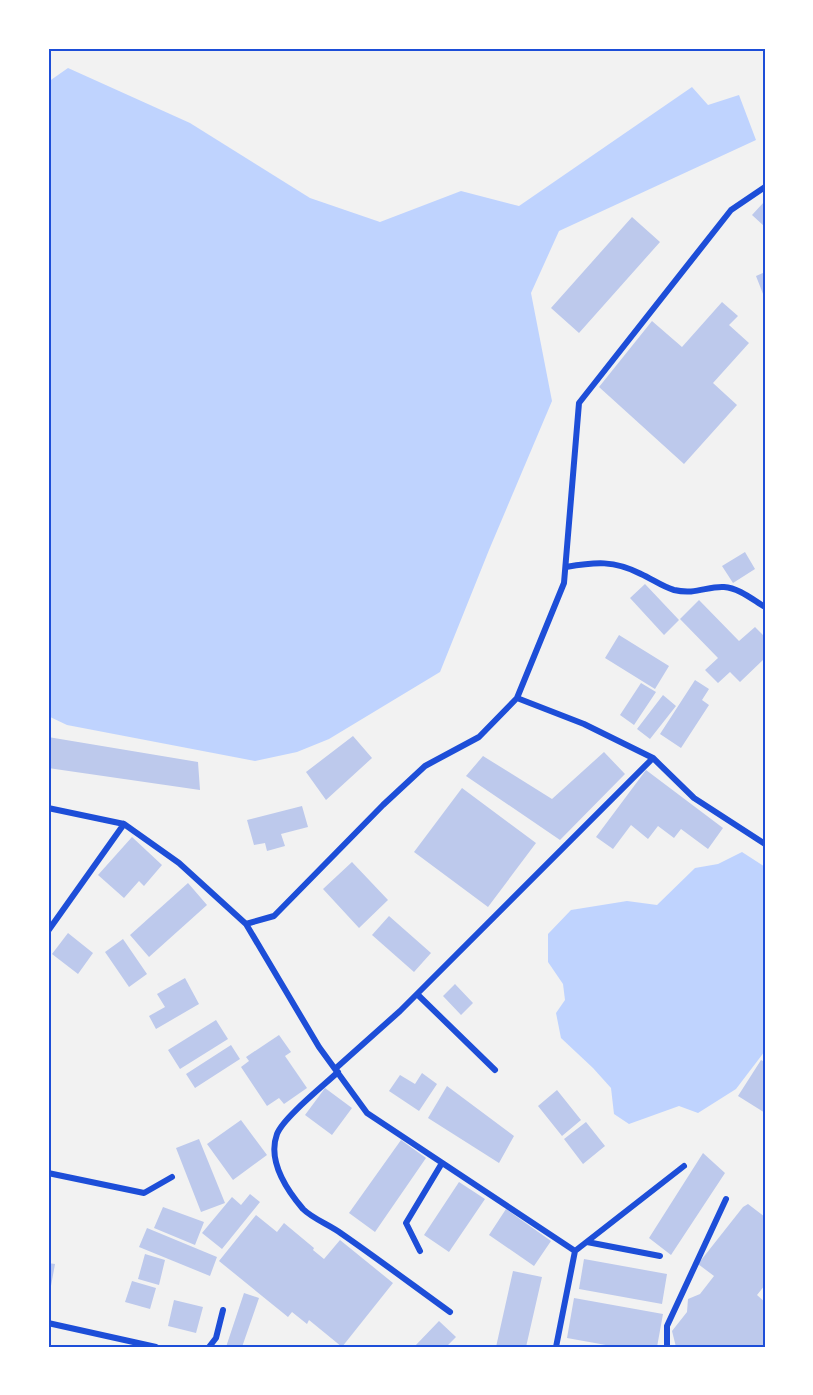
<svg xmlns="http://www.w3.org/2000/svg" width="813" height="1395" viewBox="0 0 813 1395" font-family="'Public Sans',sans-serif">
  <style>
    .water { fill: #bfd3fe }
    .building { fill: #bdc9ec }
    .lines { fill: none; stroke-linecap: round; stroke-linejoin: round }
    .minor { stroke: #1d4ed8; stroke-width: 6 }
    .neatline { fill: none; stroke: #1d4ed8; stroke-width: 2 }
  </style>
  <rect width="100%" height="100%" fill="#f2f2f2"/>
  <!-- water -->
  <path class="water" d="M 68,68 L 190,123 L 310,198 L 380,222 L 461,191 L 519,206 L 692,87 L 708,105 L 739,95 L 756,140 L 559,231 L 531,293 L 552,401 L 489,550 L 440,672 L 329,739 L 297,752 L 255,761 L 67,725 L 48,716 L 48,82 Z
    M 742,852 L 765,867 L 765,1051 L 736,1089 L 698,1113 L 679,1106 L 629,1124 L 614,1114 L 611,1088 L 593,1068 L 561,1038 L 556,1013 L 565,1000 L 563,984 L 548,962 L 548,934 L 571,910 L 627,901 L 657,905 L 695,868 L 718,864 Z"/>
  <!-- building -->
  <path class="building" d="M 765,201 L 765,227 L 752,215 Z
    M 632,217 L 660,242 L 579,333 L 551,308 Z
    M 765,272 L 765,299 L 756,276 Z
    M 722,302 L 738,316 L 729,325 L 749,343 L 713,383 L 737,405 L 684,464 L 599,387 L 652,321 L 682,347 Z
    M 745,552 L 755,569 L 733,583 L 722,566 Z
    M 645,584 L 679,620 L 664,635 L 630,598 Z
    M 699,600 L 739,641 L 755,627 L 765,637 L 765,658 L 740,682 L 730,672 L 718,683 L 705,670 L 718,658 L 680,619 Z
    M 619,635 L 669,666 L 655,689 L 605,658 Z
    M 695,680 L 709,689 L 702,700 L 709,705 L 681,748 L 660,734 Z
    M 641,683 L 656,692 L 634,725 L 620,715 Z
    M 663,695 L 676,706 L 650,739 L 637,729 Z
    M 353,736 L 372,758 L 326,800 L 306,772 Z
    M 48,737 L 198,762 L 200,790 L 48,768 Z
    M 604,752 L 625,774 L 560,840 L 466,776 L 483,756 L 552,799 Z
    M 646,770 L 723,828 L 708,849 L 681,829 L 674,838 L 658,826 L 648,839 L 631,825 L 613,849 L 596,837 Z
    M 462,788 L 536,843 L 488,907 L 414,852 Z
    M 302,806 L 308,827 L 281,834 L 285,846 L 267,851 L 265,843 L 254,845 L 247,820 Z
    M 132,837 L 162,865 L 144,886 L 139,881 L 124,898 L 98,875 Z
    M 352,862 L 388,900 L 359,928 L 323,889 Z
    M 188,883 L 207,905 L 149,957 L 130,935 Z
    M 389,916 L 431,953 L 414,972 L 372,935 Z
    M 68,933 L 93,953 L 78,974 L 52,954 Z
    M 123,939 L 147,974 L 129,987 L 105,952 Z
    M 185,978 L 199,1004 L 156,1029 L 149,1016 L 165,1007 L 157,994 Z
    M 455,984 L 473,1003 L 461,1015 L 443,996 Z
    M 216,1020 L 228,1039 L 180,1069 L 168,1050 Z
    M 279,1035 L 291,1052 L 285,1056 L 307,1088 L 284,1104 L 279,1098 L 267,1106 L 241,1067 L 249,1061 L 246,1057 Z
    M 231,1045 L 240,1059 L 195,1088 L 186,1074 Z
    M 761,1060 L 765,1062 L 765,1113 L 738,1096 Z
    M 422,1073 L 437,1084 L 419,1111 L 389,1091 L 400,1075 L 415,1084 Z
    M 447,1086 L 514,1136 L 499,1163 L 428,1118 Z
    M 325,1088 L 352,1108 L 332,1135 L 305,1115 Z
    M 557,1090 L 581,1120 L 562,1136 L 538,1106 Z
    M 241,1120 L 267,1155 L 233,1180 L 207,1144 Z
    M 586,1122 L 605,1146 L 583,1164 L 564,1139 Z
    M 199,1139 L 225,1203 L 201,1212 L 176,1148 Z
    M 401,1140 L 426,1158 L 375,1232 L 349,1213 Z
    M 703,1153 L 725,1173 L 671,1255 L 649,1238 Z
    M 459,1182 L 485,1199 L 449,1252 L 424,1235 Z
    M 250,1194 L 260,1202 L 222,1249 L 202,1233 L 232,1197 L 241,1205 Z
    M 748,1204 L 765,1217 L 765,1285 L 757,1295 L 765,1302 L 765,1347 L 676,1347 L 672,1331 L 687,1312 L 688,1299 L 700,1294 L 714,1276 L 698,1264 L 743,1207 Z
    M 163,1207 L 204,1222 L 195,1245 L 154,1228 Z
    M 506,1209 L 551,1241 L 534,1266 L 489,1235 Z
    M 256,1215 L 277,1232 L 284,1223 L 314,1248 L 313,1250 L 324,1259 L 340,1240 L 393,1283 L 342,1347 L 309,1320 L 307,1324 L 292,1312 L 288,1317 L 219,1261 Z
    M 147,1228 L 217,1257 L 210,1276 L 139,1247 Z
    M 145,1254 L 165,1260 L 159,1285 L 138,1279 Z
    M 584,1259 L 667,1274 L 662,1304 L 579,1289 Z
    M 48,1263 L 55,1264 L 49,1297 L 48,1297 Z
    M 513,1271 L 542,1277 L 526,1347 L 496,1347 Z
    M 132,1281 L 156,1288 L 150,1309 L 125,1302 Z
    M 244,1293 L 259,1298 L 242,1347 L 226,1347 Z
    M 574,1298 L 663,1314 L 657,1347 L 617,1347 L 567,1338 Z
    M 174,1300 L 203,1307 L 196,1333 L 168,1326 Z
    M 439,1321 L 456,1337 L 446,1347 L 414,1347 Z"/>
  <g class="lines">
    <!-- minor -->
    <path class="minor" d="M 566,567 C 595,562 614,560 641,574 C 652,579 663,587 674,590 C 696,595 707,586 724,587 C 739,588 753,600 765,607
      M 517,698 L 584,724 L 653,758 L 694,798 L 765,844
      M 48,808 L 124,824 L 179,863 L 246,924 L 274,916 L 383,805 L 425,766 L 479,737 L 517,698 L 564,583 L 579,403 L 731,210 L 765,187
      M 246,924 L 319,1047 L 367,1113 L 575,1251
      M 48,931 L 124,824
      M 417,994 L 495,1070
      M 335,1069 L 400,1011 L 653,758
      M 338,1072 C 323,1086 283,1118 277,1134 C 267,1161 286,1189 303,1209 C 313,1219 330,1225 342,1234 C 378,1259 414,1286 450,1312
      M 48,1173 L 144,1193 L 172,1177
      M 587,1242 L 660,1256
      M 420,1251 L 406,1223 L 442,1163
      M 48,1323 L 156,1347
      M 209,1347 L 216,1338 L 223,1310
      M 556,1347 L 575,1251 L 684,1166
      M 667,1347 L 667,1326 L 726,1199"/>
  </g>
  <!-- border -->
  <rect width="813" height="1395" fill="none" stroke="#ffffff" stroke-width="99"/>
  <rect x="50" y="50" width="714" height="1296" class="neatline"/>
</svg>
